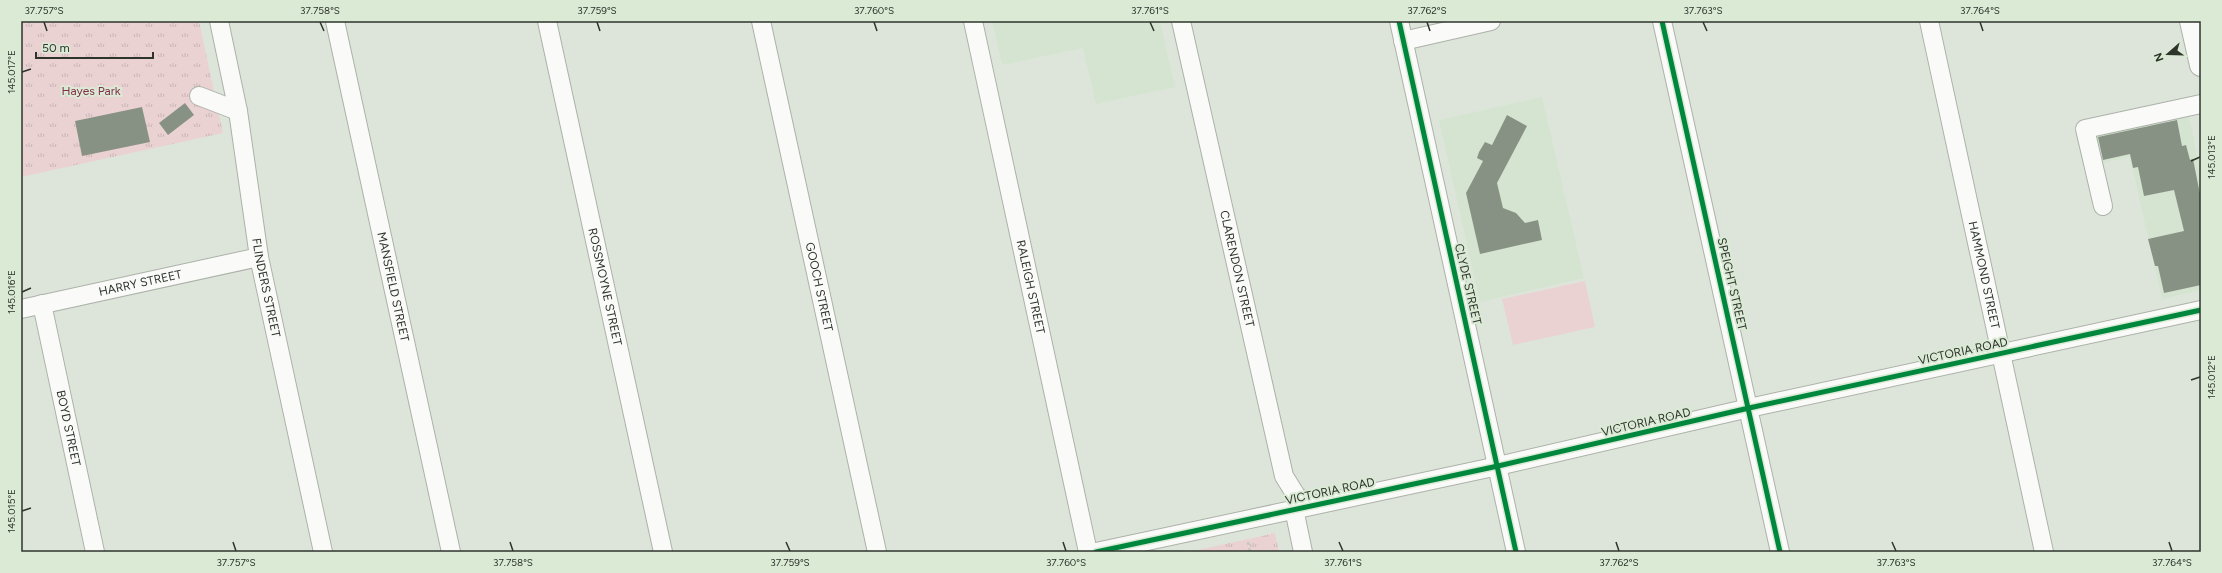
<svg xmlns="http://www.w3.org/2000/svg" width="2222" height="573" viewBox="0 0 2222 573" font-family="Figtree,sans-serif">
  <style>
    .built { fill: #d5e4d1 }
    .grass { fill: #ead2d3 }
    .park { fill: url(#park-tufts) }
    .building { fill: #889284 }
    .lines { fill: none; stroke-linecap: round; stroke-linejoin: round }
    .minor-casing { stroke: #acb2a9; stroke-width: 20 }
    .major-casing { stroke: #acb2a9; stroke-width: 24 }
    .path { stroke: #c3c6c2; stroke-width: 2.5; stroke-dasharray: 3 3; stroke-linecap: butt }
    .minor { stroke: #fafbf9; stroke-width: 18 }
    .major { stroke: #fafbf9; stroke-width: 22 }
    .cycleway-casing { stroke: #daead5; stroke-width: 8 }
    .cycleway { stroke: #00873e; stroke-width: 5 }
    .ticks { fill: none; stroke: #2e342c; stroke-width: 1.5 }
    .labels { text-anchor: middle; dominant-baseline: central; stroke-width: 4; stroke-linejoin: round; paint-order: stroke }
    .park-label { font-size: 12px; fill: #832f49; stroke: #daead5 }
    .street-label { font-size: 12px; fill: #2e342c; stroke: #daead5 }
    .neatline { fill: none; stroke: #2e342c; stroke-width: 1.5 }
    .ticks-label { font-size: 10px; text-anchor: middle; fill: #2e342c }
  </style>
  <defs>
    <pattern id="park-tufts" width="24" height="20" patternUnits="userSpaceOnUse"><rect width="24" height="20" fill="#ead2d3"/><path d="M3 7l-1-3M5 7V3M7 7l1-3M15 17l-1-3M17 17v-4M19 17l1-3" fill="none" stroke="#c9b5b5"/></pattern>
  </defs>
  <rect width="100%" height="100%" fill="#dde5da"/>
  <!-- built -->
  <path class="built" d="M 992,21 L 1160,21 L 1175,87 L 1096,104 L 1083,48 L 1002,65 Z
    M 1542,97 L 1584,278 L 1480,302 L 1439,120 Z
    M 2186,102 L 2201,174 L 2201,290 L 2162,299 L 2130,157 L 2089,166 L 2080,126 Z"/>
  <!-- grass -->
  <path class="grass" d="M 1585,281 L 1595,327 L 1513,345 L 1502,299 Z"/>
  <!-- park -->
  <path class="park" d="M 21,21 L 199,21 L 223,133 L 21,177 Z
    M 1275,533 L 1279,552 L 1193,552 L 1193,551 Z"/>
  <!-- building -->
  <path class="building" d="M 185,103 L 194,115 L 168,135 L 159,123 Z
    M 142,107 L 150,142 L 82,156 L 75,121 Z
    M 1507,115 L 1527,126 L 1497,183 L 1503,208 L 1516,213 L 1525,223 L 1538,220 L 1542,240 L 1480,254 L 1466,193 L 1483,161 L 1477,158 L 1479,152 L 1485,142 L 1492,145 Z
    M 2177,120 L 2182,146 L 2186,145 L 2190,160 L 2193,159 L 2201,199 L 2201,285 L 2164,293 L 2158,266 L 2155,266 L 2148,239 L 2184,231 L 2174,190 L 2144,196 L 2138,167 L 2133,168 L 2130,154 L 2103,160 L 2098,137 Z"/>
  <g class="lines">
    <!-- minor casing -->
    <g class="minor-casing">
      <g id="minor">
        <path id="s1" d="M 219,21 L 238,111 L 259,257 L 323,552"/>
        <path id="s2" d="M 335,21 L 451,552"/>
        <path id="s3" d="M 547,21 L 663,552"/>
        <path id="s4" d="M 761,21 L 877,552"/>
        <path id="s5" d="M 973,21 L 1088,552"/>
        <path id="s6" d="M 1181,21 L 1284,476 L 1297,497 L 1313,504"/>
        <path d="M 1399,21 L 1516,552"/>
        <path d="M 1662,21 L 1780,552"/>
        <path id="s7" d="M 1929,21 L 2044,552"/>
        <path d="M 1403,41 L 1491,21"/>
        <path d="M 199,96 L 238,111"/>
        <path d="M 2103,206 L 2085,129 L 2201,104"/>
        <path id="s8" d="M 42,304 L 95,552"/>
        <path id="s9" d="M 21,309 L 259,257"/>
        <path d="M 1294,509 L 1303,552"/>
        <path d="M 1096,552 L 1498,466 L 1749,408 L 2201,310"/>
      </g>
    </g>
    <!-- major casing -->
    <g class="major-casing">
      <path id="major" d="M 2191,21 L 2201,65"/>
    </g>
    <!-- path -->
    <path class="path" d="M 1248,542 L 1250,552"/>
    <!-- minor -->
    <use href="#minor" class="minor"/>
    <!-- major -->
    <use href="#major" class="major"/>
    <!-- cycleway casing -->
    <g class="cycleway-casing">
      <path id="cycleway" d="M 1399,21 L 1516,552
        M 1662,21 L 1780,552
        M 1096,552 L 1498,466 L 1749,408 L 2201,310"/>
    </g>
    <!-- cycleway -->
    <use href="#cycleway" class="cycleway"/>
  </g>
  <!-- ticks -->
  <path class="ticks" d="M 44,22 L 47,31M 320,22 L 324,31M 597,22 L 600,31M 874,22 L 877,31M 1150,22 L 1154,31M 1427,22 L 1430,31M 1703,22 L 1707,31M 1980,22 L 1983,31M 22,72 L 31,69M 2191,161 L 2200,157M 22,292 L 31,288M 2191,380 L 2200,377M 22,511 L 31,508M 233,542 L 236,551M 510,542 L 513,551M 786,542 L 790,551M 1063,542 L 1066,551M 1339,542 L 1343,551M 1616,542 L 1619,551M 1892,542 L 1896,551M 2169,542 L 2172,551"/>
  <g class="labels">
    <!-- park labels -->
    <g class="park-label">
      <text x="91" y="91">Hayes Park</text>
    </g>
    <!-- street labels -->
    <g class="street-label">
      <text stroke="none"><textPath href="#s6" startOffset="254">CLARENDON STREET</textPath></text>
      <text stroke="none"><textPath href="#s7" startOffset="260">HAMMOND STREET</textPath></text>
      <text stroke="none"><textPath href="#s9" startOffset="122">HARRY STREET</textPath></text>
      <text transform="translate(1468 284) rotate(77)">CLYDE STREET</text>
      <text transform="translate(1732 284) rotate(77)">SPEIGHT STREET</text>
      <text stroke="none"><textPath href="#s2" startOffset="272">MANSFIELD STREET</textPath></text>
      <text stroke="none"><textPath href="#s3" startOffset="272">ROSSMOYNE STREET</textPath></text>
      <text stroke="none"><textPath href="#s4" startOffset="272">GOOCH STREET</textPath></text>
      <text stroke="none"><textPath href="#s5" startOffset="272">RALEIGH STREET</textPath></text>
      <text stroke="none"><textPath href="#s1" startOffset="271">FLINDERS STREET</textPath></text>
      <text transform="translate(1963 351) rotate(-12)">VICTORIA ROAD</text>
      <text transform="translate(1646 422) rotate(-13)">VICTORIA ROAD</text>
      <text stroke="none"><textPath href="#s8" startOffset="127">BOYD STREET</textPath></text>
      <text transform="translate(1330 491) rotate(-12)">VICTORIA ROAD</text>
    </g>
  </g>
  <!-- border -->
  <rect width="2222" height="573" fill="none" stroke="#daead5" stroke-width="44"/>
  <!-- north arrow -->
  <g transform="translate(2168 54) rotate(250)" stroke="#daead5" stroke-width="3" paint-order="stroke">
  <path d="M0-3L7 15L0 10L-7 15Z" fill="#2e342c"/>
  <text y="-6" font-size="11" font-weight="bold" text-anchor="middle" fill="#2e342c">N</text>
  </g>
  <!-- scale -->
  <path d="M36 52v6h117v-6" fill="none" stroke="#2e342c" stroke-width="2"/>
  <text x="42" y="52" font-size="12" fill="#2e342c" stroke="#daead5" stroke-width="3" paint-order="stroke">50 m</text>
  <rect x="22" y="22" width="2178" height="529" class="neatline"/>
  <g class="ticks-label">
    <text x="44" y="14">37.757°S</text>
    <text x="320" y="14">37.758°S</text>
    <text x="597" y="14">37.759°S</text>
    <text x="874" y="14">37.760°S</text>
    <text x="1150" y="14">37.761°S</text>
    <text x="1427" y="14">37.762°S</text>
    <text x="1703" y="14">37.763°S</text>
    <text x="1980" y="14">37.764°S</text>
    <text transform="translate(11 72) rotate(-90)" y="4">145.017°E</text>
    <text transform="translate(2211 157) rotate(-90)" y="4">145.013°E</text>
    <text transform="translate(11 292) rotate(-90)" y="4">145.016°E</text>
    <text transform="translate(2211 377) rotate(-90)" y="4">145.012°E</text>
    <text transform="translate(11 511) rotate(-90)" y="4">145.015°E</text>
    <text x="236" y="566">37.757°S</text>
    <text x="513" y="566">37.758°S</text>
    <text x="790" y="566">37.759°S</text>
    <text x="1066" y="566">37.760°S</text>
    <text x="1343" y="566">37.761°S</text>
    <text x="1619" y="566">37.762°S</text>
    <text x="1896" y="566">37.763°S</text>
    <text x="2172" y="566">37.764°S</text>
  </g>
</svg>
